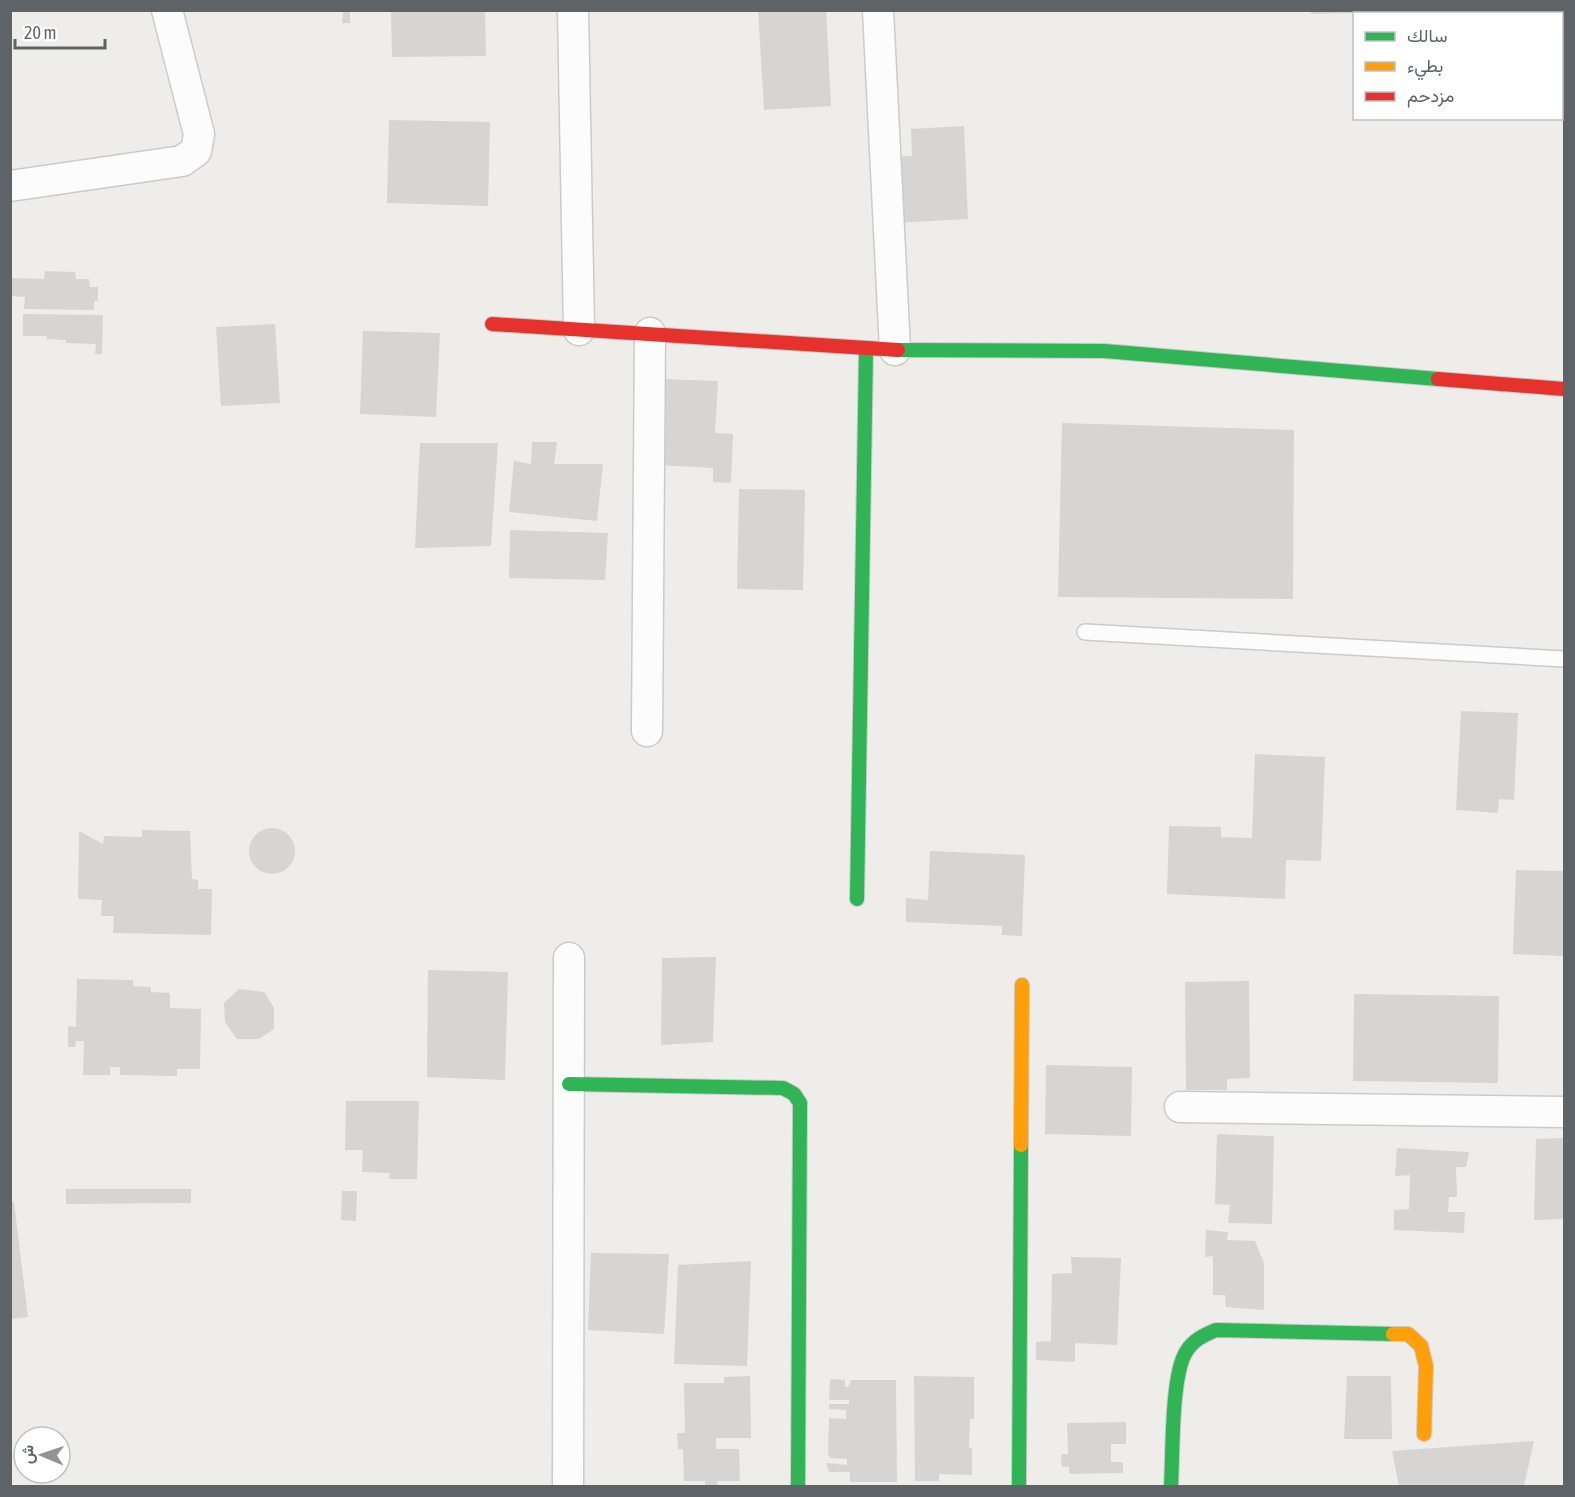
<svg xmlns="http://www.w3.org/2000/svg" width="1575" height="1497" viewBox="0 0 1575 1497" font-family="'Asap Condensed',Vazirmatn,sans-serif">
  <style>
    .building { fill: #d6d5d3 }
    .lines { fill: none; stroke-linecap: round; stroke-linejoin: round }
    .lane-casing { stroke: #cbcbcb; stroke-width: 18 }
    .street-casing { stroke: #cbcbcb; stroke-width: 33 }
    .fast-casing { stroke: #cbcbcb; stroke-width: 16 }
    .slow-casing { stroke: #cbcbcb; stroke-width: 16 }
    .jam-casing { stroke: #cbcbcb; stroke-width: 16 }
    .lane { stroke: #fdfcfc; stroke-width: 15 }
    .street { stroke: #fdfcfc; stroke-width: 30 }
    .fast { stroke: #30b455; stroke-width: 14 }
    .slow { stroke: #ff9f0a; stroke-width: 14 }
    .jam { stroke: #e5322d; stroke-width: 14 }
  </style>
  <rect width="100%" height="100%" fill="#efede9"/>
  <!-- building -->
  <path class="building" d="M 343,10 L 350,10 L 350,23 L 342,23 Z
    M 391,10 L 485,10 L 486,56 L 392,57 Z
    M 758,10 L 826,10 L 831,106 L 764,110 Z
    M 1311,10 L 1361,10 L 1361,13 L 1311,14 Z
    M 1491,10 L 1537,10 L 1537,14 L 1490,14 Z
    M 389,120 L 490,122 L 488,206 L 387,203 Z
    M 964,126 L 968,219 L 894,223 L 891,157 L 912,156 L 911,129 Z
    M 45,271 L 75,272 L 76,279 L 89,279 L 90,287 L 98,287 L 98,301 L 94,301 L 94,310 L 24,309 L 25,297 L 10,296 L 10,278 L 44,279 Z
    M 23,314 L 103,315 L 102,354 L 95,354 L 96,344 L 66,343 L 66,340 L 46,339 L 47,336 L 23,336 Z
    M 275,324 L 280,403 L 221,406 L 216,327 Z
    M 363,331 L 440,333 L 436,417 L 360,414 Z
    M 662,379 L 718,381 L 715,433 L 733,434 L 731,483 L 713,482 L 713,468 L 658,465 Z
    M 1062,423 L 1294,430 L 1293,599 L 1058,597 Z
    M 532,442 L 557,442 L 554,464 L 603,464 L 597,521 L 509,512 L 514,461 L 531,464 Z
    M 420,443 L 498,443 L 491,546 L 415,548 Z
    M 739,489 L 805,490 L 803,590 L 737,589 Z
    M 510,530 L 608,533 L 605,580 L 509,578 Z
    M 1461,711 L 1518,713 L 1514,800 L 1499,799 L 1498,813 L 1456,810 Z
    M 1255,754 L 1325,757 L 1321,861 L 1286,860 L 1285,899 L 1167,894 L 1169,826 L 1221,827 L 1221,837 L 1252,838 Z
    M249 851a23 23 0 1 1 46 0a23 23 0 1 1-46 0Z
    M 142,830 L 190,831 L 192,879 L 198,880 L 198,889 L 212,889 L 211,935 L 113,933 L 114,916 L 101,916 L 102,900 L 78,899 L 79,831 L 103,844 L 104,836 L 142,837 Z
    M 930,851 L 1025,855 L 1022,936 L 1002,935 L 1002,926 L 906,922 L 906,898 L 928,900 Z
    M 1516,870 L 1564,871 L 1564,956 L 1513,954 Z
    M 716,957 L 713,1042 L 661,1045 L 662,958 Z
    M 428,970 L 508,972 L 505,1080 L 427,1077 Z
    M 77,979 L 133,980 L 133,986 L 151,987 L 151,992 L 170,993 L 170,1008 L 201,1009 L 200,1069 L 177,1069 L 177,1076 L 120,1075 L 120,1067 L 110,1067 L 110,1075 L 83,1075 L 84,1041 L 76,1041 L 75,1047 L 68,1047 L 68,1026 L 76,1027 Z
    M 1249,981 L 1250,1078 L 1227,1079 L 1227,1090 L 1186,1090 L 1185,982 Z
    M 239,989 L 264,992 L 274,1008 L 274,1029 L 259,1039 L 237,1039 L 225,1022 L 224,1003 Z
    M 1354,994 L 1499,996 L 1498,1083 L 1353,1081 Z
    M 1046,1065 L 1132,1067 L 1131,1136 L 1045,1134 Z
    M 346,1101 L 419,1101 L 417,1179 L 389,1179 L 390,1173 L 362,1172 L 363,1150 L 345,1150 Z
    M 1217,1134 L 1274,1136 L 1272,1224 L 1228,1223 L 1230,1205 L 1215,1204 Z
    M 1563,1138 L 1564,1219 L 1534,1220 L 1536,1139 Z
    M 1397,1148 L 1469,1152 L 1466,1167 L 1456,1167 L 1457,1197 L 1449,1197 L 1448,1212 L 1465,1212 L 1464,1233 L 1394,1230 L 1394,1210 L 1409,1209 L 1410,1175 L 1395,1176 Z
    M 66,1189 L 191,1189 L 191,1203 L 66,1204 Z
    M 342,1191 L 357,1191 L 356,1221 L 341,1220 Z
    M 10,1202 L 14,1202 L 28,1317 L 10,1319 Z
    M 1206,1230 L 1228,1232 L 1227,1240 L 1255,1241 L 1264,1263 L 1264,1310 L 1226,1307 L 1225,1295 L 1213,1295 L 1213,1256 L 1205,1257 Z
    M 591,1253 L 669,1254 L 664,1334 L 588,1330 Z
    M 1071,1257 L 1121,1258 L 1117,1345 L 1075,1343 L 1075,1362 L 1036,1360 L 1036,1342 L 1051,1341 L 1052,1274 L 1072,1273 Z
    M 751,1261 L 747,1366 L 674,1364 L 678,1265 Z
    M 750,1376 L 751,1438 L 716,1438 L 716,1449 L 739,1449 L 740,1481 L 717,1481 L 718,1485 L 705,1485 L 705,1481 L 684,1481 L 683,1449 L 678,1449 L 677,1433 L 685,1433 L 684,1383 L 724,1383 L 724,1377 Z
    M 914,1376 L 974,1377 L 974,1419 L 970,1419 L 969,1448 L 972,1448 L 972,1475 L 939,1474 L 939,1481 L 915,1481 Z
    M 1347,1376 L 1391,1376 L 1392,1439 L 1344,1439 Z
    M 830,1379 L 845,1380 L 845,1387 L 848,1387 L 851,1380 L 896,1380 L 897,1482 L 850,1482 L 850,1472 L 829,1472 L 826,1463 L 847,1465 L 847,1459 L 830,1458 L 828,1453 L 829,1418 L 846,1419 L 846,1410 L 829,1409 L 829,1404 L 849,1404 L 849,1400 L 829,1400 Z
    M 1126,1422 L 1126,1444 L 1111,1444 L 1111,1462 L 1123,1462 L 1123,1473 L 1069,1474 L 1069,1467 L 1062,1467 L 1061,1454 L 1068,1454 L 1067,1423 Z
    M 1534,1441 L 1524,1486 L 1399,1486 L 1392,1451 Z"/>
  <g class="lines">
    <!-- lane casing -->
    <g class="lane-casing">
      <path id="lane" d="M 1085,632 L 1564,659"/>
    </g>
    <!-- street casing -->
    <g class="street-casing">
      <path id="street" d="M 573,10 L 579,330
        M 878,10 L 895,350
        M 10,186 L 182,161 L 196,151 L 199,134 L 167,10
        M 647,731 L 650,333
        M 1180,1107 L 1564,1112
        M 568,1486 L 569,958"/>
    </g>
    <!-- fast casing -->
    <g class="fast-casing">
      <path id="fast" d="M 898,350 L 1104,351 L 1438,379
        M 857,899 L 866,350
        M 569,1084 L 783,1088 L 794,1094 L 800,1103 L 798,1486
        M 1019,1486 L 1021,1145
        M 1171,1486 C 1173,1454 1171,1376 1186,1352 C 1193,1340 1204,1335 1216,1330 L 1393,1334"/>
    </g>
    <!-- slow casing -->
    <g class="slow-casing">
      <path id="slow" d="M 1021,1145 L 1022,985
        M 1393,1334 L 1408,1334 L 1421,1346 L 1426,1366 L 1424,1434"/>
    </g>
    <!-- jam casing -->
    <g class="jam-casing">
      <path id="jam" d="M 492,324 L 898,350
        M 1438,379 L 1564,389"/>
    </g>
    <!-- lane -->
    <use href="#lane" class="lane"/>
    <!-- street -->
    <use href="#street" class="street"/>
    <!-- fast -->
    <use href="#fast" class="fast"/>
    <!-- slow -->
    <use href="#slow" class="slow"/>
    <!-- jam -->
    <use href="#jam" class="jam"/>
  </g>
  <!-- border -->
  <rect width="1575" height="1497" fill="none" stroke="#5e6367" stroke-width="24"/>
  <!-- legend -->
  <rect x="1353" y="12" width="210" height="108" fill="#ffffff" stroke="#bfc1c2" stroke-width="1.5"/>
  <rect x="1365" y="32" width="30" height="9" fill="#30b455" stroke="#bfc1c2" stroke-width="1.5"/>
  <text x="1407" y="42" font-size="18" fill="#5e6367">سالك</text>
  <rect x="1365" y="62" width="30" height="9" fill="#ff9f0a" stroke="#bfc1c2" stroke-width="1.5"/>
  <text x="1407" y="72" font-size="18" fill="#5e6367">بطيء</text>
  <rect x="1365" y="92" width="30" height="9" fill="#e5322d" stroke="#bfc1c2" stroke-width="1.5"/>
  <text x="1407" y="102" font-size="18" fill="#5e6367">مزدحم</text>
  <!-- north arrow -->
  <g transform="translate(42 1455) rotate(272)"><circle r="28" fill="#ffffff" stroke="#bfc1c2" stroke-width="1.5"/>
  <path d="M0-4.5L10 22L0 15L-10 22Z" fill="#919394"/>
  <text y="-9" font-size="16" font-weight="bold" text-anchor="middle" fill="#5e6367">ش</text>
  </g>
  <!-- scale -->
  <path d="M15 39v9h90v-9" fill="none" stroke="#5e6367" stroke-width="3"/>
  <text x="24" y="39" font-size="18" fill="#5e6367" stroke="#ffffff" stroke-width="4.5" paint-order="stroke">20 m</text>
</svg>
